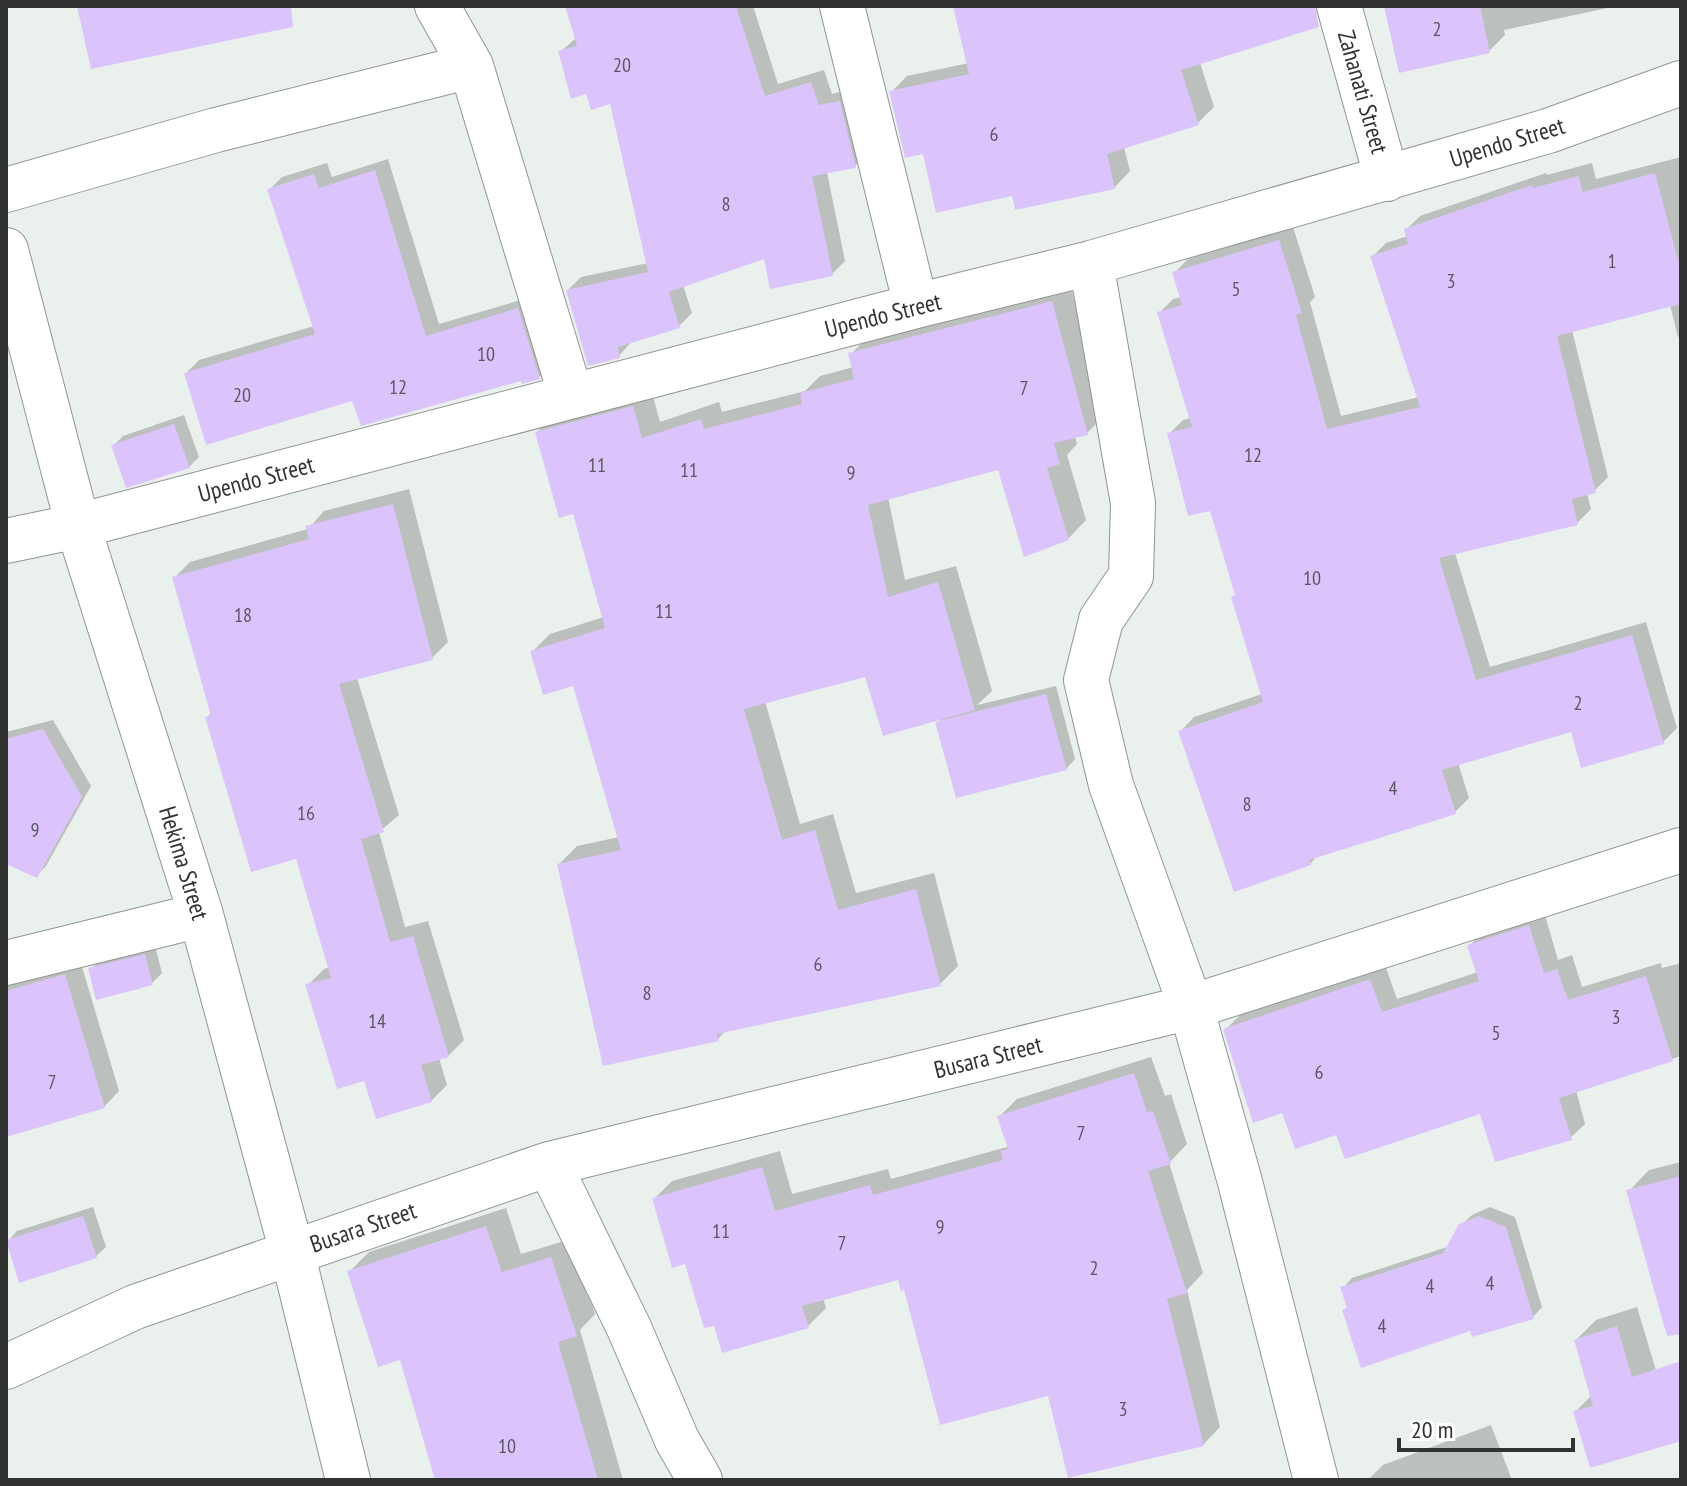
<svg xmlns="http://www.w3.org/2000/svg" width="1687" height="1486" viewBox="0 0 1687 1486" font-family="'PT Sans Narrow',sans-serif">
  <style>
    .shadow { fill: #0003 }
    .building { fill: #dbc4fb }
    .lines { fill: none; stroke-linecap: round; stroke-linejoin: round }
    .street-casing { stroke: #919692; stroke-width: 46 }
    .street { stroke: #fff; stroke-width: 44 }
    .labels { text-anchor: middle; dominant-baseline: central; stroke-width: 6; stroke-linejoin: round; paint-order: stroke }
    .number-label { font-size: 20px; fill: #5c5764 }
    .street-label { font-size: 24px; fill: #313331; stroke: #fff }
  </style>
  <rect width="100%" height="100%" fill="#eaf0ec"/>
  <!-- shadow -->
  <path class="shadow" d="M 567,6 L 753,6 L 778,84 L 824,70 L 832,94 L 852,89 L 868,153 L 855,166 L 827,172 L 845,261 L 832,274 L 766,257 L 683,285 L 692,313 L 679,326 L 632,341 L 619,356 L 568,290 L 581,277 L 648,263 L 612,102 L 588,92 L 560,52 L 576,38 Z
    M 955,6 L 1292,6 L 1200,63 L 1214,107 L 1198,123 L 1124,147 L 1130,171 L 1114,188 L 1013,194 L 925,152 L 891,92 L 907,76 L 969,63 Z
    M 1387,6 L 1617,6 L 1504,30 L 1505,35 L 1489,51 Z
    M 1681,157 L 1681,336 L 1678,337 L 1670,305 L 1572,330 L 1608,477 L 1594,491 L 1587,493 L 1591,509 L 1577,523 L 1455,553 L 1490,667 L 1646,622 L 1677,728 L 1663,742 L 1572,729 L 1458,763 L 1469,798 L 1455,812 L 1318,855 L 1310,864 L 1181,731 L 1194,717 L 1262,694 L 1237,594 L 1211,508 L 1169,434 L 1183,420 L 1191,418 L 1159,313 L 1173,299 L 1182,297 L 1174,273 L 1188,259 L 1293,227 L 1315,297 L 1310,302 L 1341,416 L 1419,397 L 1372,257 L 1386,243 L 1408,236 L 1406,230 L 1420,216 L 1546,173 L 1547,175 L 1592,163 L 1596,179 Z
    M 388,159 L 439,324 L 531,297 L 552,364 L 539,377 L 353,399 L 186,373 L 199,360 L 314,326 L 269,190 L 282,177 L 327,163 L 332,177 Z
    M 1070,284 L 1105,415 L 1087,433 L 1075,436 L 1077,444 L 1067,455 L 1086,520 L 1068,539 L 999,467 L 888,497 L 905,580 L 956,566 L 992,691 L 977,705 L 1056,686 L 1075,759 L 1066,769 L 938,723 L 943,717 L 866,674 L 765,701 L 800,824 L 833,814 L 856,893 L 934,873 L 958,966 L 940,984 L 726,1030 L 718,1039 L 559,864 L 577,846 L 619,837 L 574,684 L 532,652 L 550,634 L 604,617 L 574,512 L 537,432 L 556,414 L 651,389 L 660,422 L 719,402 L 722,412 L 805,391 L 820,376 L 854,367 L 851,354 L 869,336 Z
    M 184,415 L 199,457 L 189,467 L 113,446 L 123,436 Z
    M 409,489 L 448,642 L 432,658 L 357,678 L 399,815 L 379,832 L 405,927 L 428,921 L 464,1040 L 448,1056 L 439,1058 L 447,1085 L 431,1101 L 365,1079 L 308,985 L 324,969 L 330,967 L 297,856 L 207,718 L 212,712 L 174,578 L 190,562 L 308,529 L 324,511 Z
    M 53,720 L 91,786 L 46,866 L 36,876 L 6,862 L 6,732 Z
    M 1544,912 L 1558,960 L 1572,955 L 1582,987 L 1661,963 L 1662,968 L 1681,963 L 1681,1056 L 1576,1090 L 1585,1124 L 1570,1138 L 1481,1111 L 1337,1132 L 1283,1110 L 1225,1030 L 1240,1015 L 1385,965 L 1397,999 L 1478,972 L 1470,945 L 1484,931 Z
    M 155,946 L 162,973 L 152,983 L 91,969 L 100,959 Z
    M 80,960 L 119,1091 L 104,1107 L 6,1135 L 6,981 Z
    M 1151,1057 L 1165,1096 L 1171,1094 L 1187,1144 L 1169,1163 L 1203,1273 L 1187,1290 L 1220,1427 L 1203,1445 L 905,1287 L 899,1277 L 823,1298 L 826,1308 L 808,1326 L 715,1323 L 687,1261 L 654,1199 L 672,1181 L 780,1151 L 792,1194 L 888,1169 L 891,1179 L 1007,1147 L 1009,1145 L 999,1117 L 1017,1099 Z
    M 1681,1162 L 1681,1252 L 1629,1191 L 1649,1170 Z
    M 93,1207 L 106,1247 L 96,1256 L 8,1241 L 17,1231 Z
    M 1490,1207 L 1515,1217 L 1542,1307 L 1533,1317 L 1471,1328 L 1349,1306 L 1343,1288 L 1352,1278 L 1450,1246 L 1461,1225 L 1472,1215 Z
    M 506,1208 L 521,1254 L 571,1239 L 595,1314 L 580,1330 L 623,1480 L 437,1480 L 402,1357 L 349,1272 L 369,1252 Z
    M 1637,1307 L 1673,1427 L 1575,1412 L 1592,1395 L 1576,1340 L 1596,1320 Z
    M 1491,1425 L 1512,1480 L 1368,1480 L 1383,1465 Z"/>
  <!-- building -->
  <path class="building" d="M 77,6 L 291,6 L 293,27 L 91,69 Z
    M 565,6 L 736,6 L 765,96 L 811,82 L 819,105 L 840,101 L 856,168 L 812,176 L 833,276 L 770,289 L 764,259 L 669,292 L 680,328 L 618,347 L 620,358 L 588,366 L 566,290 L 648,272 L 610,104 L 591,110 L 586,94 L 571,99 L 558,51 L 577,46 Z
    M 953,6 L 1315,6 L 1319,27 L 1181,70 L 1199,125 L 1107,154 L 1115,189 L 1015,210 L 1012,196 L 936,213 L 923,154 L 905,158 L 889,91 L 969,74 Z
    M 1384,6 L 1480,6 L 1490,53 L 1399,73 Z
    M 375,170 L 426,336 L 518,308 L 540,379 L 522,384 L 521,381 L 361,426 L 352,401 L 206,445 L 184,373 L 315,334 L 267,189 L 314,174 L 319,188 Z
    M 1655,173 L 1681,271 L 1681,304 L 1557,336 L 1596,493 L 1572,499 L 1578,525 L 1439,558 L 1476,680 L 1632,635 L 1664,744 L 1581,768 L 1571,732 L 1442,770 L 1456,814 L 1309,860 L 1311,865 L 1234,892 L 1178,731 L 1263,702 L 1231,597 L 1235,595 L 1210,511 L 1188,516 L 1167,433 L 1192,427 L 1157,312 L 1182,305 L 1172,272 L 1279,240 L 1302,313 L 1296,315 L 1327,429 L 1420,407 L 1370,256 L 1408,244 L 1404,229 L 1532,185 L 1533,188 L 1578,176 L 1583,192 Z
    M 1052,301 L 1088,435 L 1054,443 L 1060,464 L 1047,468 L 1069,540 L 1024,557 L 998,470 L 868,505 L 888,597 L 938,582 L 975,710 L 883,736 L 865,677 L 744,709 L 782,840 L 815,830 L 838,910 L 916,889 L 941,986 L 717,1034 L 719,1041 L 603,1066 L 557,864 L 621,850 L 573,686 L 543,695 L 530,651 L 605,628 L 573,514 L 559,518 L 535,432 L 633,406 L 642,438 L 701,419 L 704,429 L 802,404 L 800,393 L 854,379 L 848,353 Z
    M 174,424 L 190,468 L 126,488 L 111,445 Z
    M 393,504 L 433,660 L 339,684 L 384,832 L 361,839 L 390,942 L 413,936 L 449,1057 L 421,1065 L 432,1102 L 376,1119 L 364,1081 L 337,1089 L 305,984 L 331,978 L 296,859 L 251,872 L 205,717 L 211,716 L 172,577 L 309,539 L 305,526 Z
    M 1046,694 L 1067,770 L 956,798 L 935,722 Z
    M 43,729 L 82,797 L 37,878 L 6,864 L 6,739 Z
    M 1529,925 L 1544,973 L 1557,969 L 1568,1000 L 1646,976 L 1673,1061 L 1559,1098 L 1572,1140 L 1495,1162 L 1480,1114 L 1345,1159 L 1336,1135 L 1295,1149 L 1282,1113 L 1253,1123 L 1223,1029 L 1370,979 L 1382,1012 L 1479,981 L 1467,945 Z
    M 145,954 L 153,985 L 96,1000 L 88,968 Z
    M 65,974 L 105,1108 L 6,1137 L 6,991 Z
    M 1134,1073 L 1147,1112 L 1153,1111 L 1171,1164 L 1148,1171 L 1187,1293 L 1167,1299 L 1204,1446 L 1068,1478 L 1048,1396 L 940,1425 L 904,1290 L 901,1291 L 898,1280 L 802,1306 L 809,1328 L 722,1353 L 714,1326 L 704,1328 L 685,1264 L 672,1268 L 652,1198 L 762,1167 L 775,1211 L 870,1185 L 873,1195 L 1003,1160 L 1000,1151 L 1008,1149 L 997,1116 Z
    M 1681,1176 L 1681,1334 L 1667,1336 L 1626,1190 Z
    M 83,1216 L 97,1258 L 19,1283 L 6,1240 Z
    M 1479,1216 L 1506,1227 L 1534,1319 L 1472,1337 L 1470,1331 L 1361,1368 L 1342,1310 L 1347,1308 L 1340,1287 L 1443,1253 L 1459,1224 Z
    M 486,1226 L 502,1272 L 551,1257 L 577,1336 L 558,1342 L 598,1480 L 435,1480 L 400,1360 L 378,1367 L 347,1271 Z
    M 1617,1326 L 1632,1377 L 1681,1361 L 1681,1441 L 1590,1468 L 1573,1411 L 1593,1406 L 1574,1340 Z"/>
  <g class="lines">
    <!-- street casing -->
    <g class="street-casing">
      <path id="street" d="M 437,6 L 471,66 L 571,396
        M 842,6 L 916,306
        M 1339,6 L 1387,179
        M 6,190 L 216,130 L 471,66
        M 6,250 L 78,526 L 201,915 L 292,1252 L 348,1480
        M 1091,263 L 1133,503 L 1131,576 L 1101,620 L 1086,680 L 1111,785 L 1191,1007 L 1240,1182 L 1316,1480
        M 6,541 L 78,526 L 916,306 L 1091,263 L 1548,131 L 1681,83
        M 6,963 L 201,915
        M 549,1164 L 629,1328 L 677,1440 L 700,1480
        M 6,1367 L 135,1307 L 549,1164 L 1191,1007 L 1681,850"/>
    </g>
    <!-- street -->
    <use href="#street" class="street"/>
  </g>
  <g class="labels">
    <!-- number labels -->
    <g class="number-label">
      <text x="1437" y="29">2</text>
      <text x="622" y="65">20</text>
      <text x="994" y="134">6</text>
      <text x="726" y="204">8</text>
      <text x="1612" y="261">1</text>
      <text x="1451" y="281">3</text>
      <text x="1236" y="289">5</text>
      <text x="486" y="354">10</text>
      <text x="398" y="387">12</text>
      <text x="1024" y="388">7</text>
      <text x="242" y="395">20</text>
      <text x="1253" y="455">12</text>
      <text x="597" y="465">11</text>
      <text x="689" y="470">11</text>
      <text x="851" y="473">9</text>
      <text x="1312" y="578">10</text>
      <text x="664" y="611">11</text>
      <text x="243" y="615">18</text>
      <text x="1578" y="703">2</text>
      <text x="1393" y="788">4</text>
      <text x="1247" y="804">8</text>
      <text x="306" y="813">16</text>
      <text x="35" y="830">9</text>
      <text x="818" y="964">6</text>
      <text x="647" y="993">8</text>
      <text x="1616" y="1017">3</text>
      <text x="377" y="1021">14</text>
      <text x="1496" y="1033">5</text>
      <text x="1319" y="1072">6</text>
      <text x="52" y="1082">7</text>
      <text x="1081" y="1133">7</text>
      <text x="940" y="1227">9</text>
      <text x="721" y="1231">11</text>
      <text x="842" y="1243">7</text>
      <text x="1094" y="1268">2</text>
      <text x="1490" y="1283">4</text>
      <text x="1430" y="1286">4</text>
      <text x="1382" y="1326">4</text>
      <text x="1123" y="1409">3</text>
      <text x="507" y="1446">10</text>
    </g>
    <!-- street labels -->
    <g class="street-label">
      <text transform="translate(1363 92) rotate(74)">Zahanati Street</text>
      <text transform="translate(1507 142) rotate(-17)">Upendo Street</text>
      <text transform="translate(883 315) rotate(-14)">Upendo Street</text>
      <text transform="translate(256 479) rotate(-15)">Upendo Street</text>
      <text transform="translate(184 863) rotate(73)">Hekima Street</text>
      <text transform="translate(988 1057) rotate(-14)">Busara Street</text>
      <text transform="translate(363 1227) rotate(-19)">Busara Street</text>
    </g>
  </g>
  <!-- border -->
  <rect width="1687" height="1486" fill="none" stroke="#313331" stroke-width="16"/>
  <!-- scale -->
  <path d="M1399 1438v12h174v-12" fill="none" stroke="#313331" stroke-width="4"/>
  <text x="1411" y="1438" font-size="24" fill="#313331" stroke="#ffffff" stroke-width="6" paint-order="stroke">20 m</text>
</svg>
